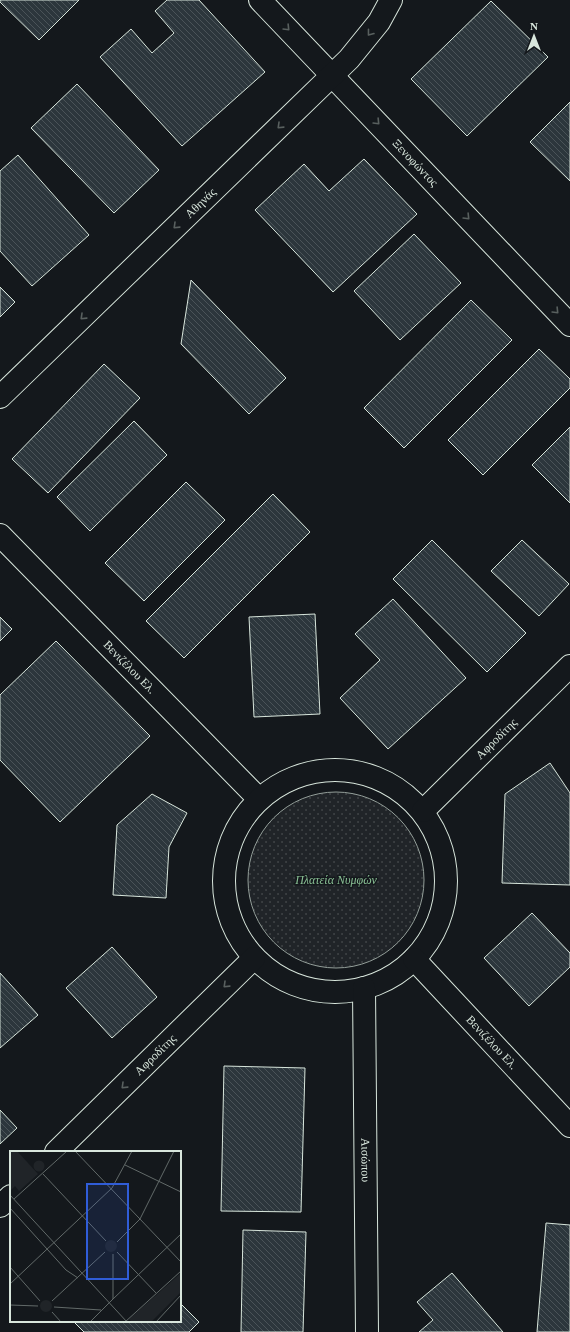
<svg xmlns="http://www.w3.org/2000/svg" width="570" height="1332" viewBox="0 0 570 1332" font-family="Georgia,serif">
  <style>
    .park { fill: url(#park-dots); stroke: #939e99 }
    .building { fill: url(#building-back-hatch); stroke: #d8e6dc }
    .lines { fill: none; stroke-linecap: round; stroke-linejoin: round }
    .minor-casing { stroke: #d8e6dc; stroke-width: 24 }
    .minor { stroke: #14181c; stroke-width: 22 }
    .oneway { stroke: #59605f }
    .labels { text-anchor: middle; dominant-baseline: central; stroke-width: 3; stroke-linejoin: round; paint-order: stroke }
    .street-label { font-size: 12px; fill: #d8e6dc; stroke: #14181c }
    .park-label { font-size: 12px; font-style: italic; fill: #8ac095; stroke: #14181c }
    .inset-road { fill: none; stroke: #626a69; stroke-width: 1 }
    .view { fill: #305dd8; fill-opacity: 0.15; stroke: #305dd8; stroke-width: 2 }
    .inset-edge { fill: none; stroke: #d8e6dc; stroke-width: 2 }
  </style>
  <defs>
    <pattern id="park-dots" width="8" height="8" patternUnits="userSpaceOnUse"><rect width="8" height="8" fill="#202428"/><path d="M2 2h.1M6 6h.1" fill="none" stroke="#404447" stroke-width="1.8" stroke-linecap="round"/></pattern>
    <pattern id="building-back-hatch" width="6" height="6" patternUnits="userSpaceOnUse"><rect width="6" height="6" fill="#2c363c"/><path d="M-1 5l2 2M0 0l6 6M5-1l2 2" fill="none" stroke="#4a5358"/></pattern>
  </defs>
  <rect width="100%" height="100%" fill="#14181c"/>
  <!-- park -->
  <path class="park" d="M248 880a88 88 0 1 1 176 0a88 88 0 1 1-176 0Z"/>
  <!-- building -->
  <path class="building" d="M 0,0 L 79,0 L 39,40 L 0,2 Z
    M 167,0 L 199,0 L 265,72 L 182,146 L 100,57 L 131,29 L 152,53 L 174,33 L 155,11 Z
    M 491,1 L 548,57 L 467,136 L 411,79 Z
    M 77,84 L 159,170 L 114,213 L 31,128 Z
    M 570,102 L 570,181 L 530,142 Z
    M 18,155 L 89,235 L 32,286 L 0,251 L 0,171 Z
    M 364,159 L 417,214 L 333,292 L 255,210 L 304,164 L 329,191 Z
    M 414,234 L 461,283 L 400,340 L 354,291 Z
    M 191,280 L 286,378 L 249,414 L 181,344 Z
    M 0,287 L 15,302 L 0,317 Z
    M 471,300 L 512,340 L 404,448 L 364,408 Z
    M 539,349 L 570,379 L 570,388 L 483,475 L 448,440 Z
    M 104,364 L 140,398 L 48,493 L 12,459 Z
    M 134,421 L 167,455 L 90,531 L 57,497 Z
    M 570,427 L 570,503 L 532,465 Z
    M 186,482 L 225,520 L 144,601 L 105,563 Z
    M 273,494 L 310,532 L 184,658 L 146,621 Z
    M 432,540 L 526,633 L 487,672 L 393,579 Z
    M 522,540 L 569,584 L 539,616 L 491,571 Z
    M 393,599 L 466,678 L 388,749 L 340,698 L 380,660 L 355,634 Z
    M 315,614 L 320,714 L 254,717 L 249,617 Z
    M 0,617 L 12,629 L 0,641 Z
    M 56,641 L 150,736 L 60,822 L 0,760 L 0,695 Z
    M 550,763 L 570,793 L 570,885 L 502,883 L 505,794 Z
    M 152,794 L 187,813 L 169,847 L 166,898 L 113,895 L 117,825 Z
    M 532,913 L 570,953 L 570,967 L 529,1006 L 484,958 Z
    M 112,947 L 157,997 L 112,1038 L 66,988 Z
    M 0,973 L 38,1015 L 0,1048 Z
    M 224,1066 L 305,1068 L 301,1212 L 221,1211 Z
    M 0,1110 L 17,1128 L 0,1144 Z
    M 546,1223 L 570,1225 L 570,1332 L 537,1332 Z
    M 243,1230 L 306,1232 L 303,1332 L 241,1332 Z
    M 452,1273 L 503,1332 L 419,1332 L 433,1320 L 417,1302 Z
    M 180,1303 L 199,1322 L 189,1332 L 84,1332 L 73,1321 L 180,1321 Z"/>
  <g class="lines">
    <!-- minor casing -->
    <g class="minor-casing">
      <g id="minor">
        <path id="s1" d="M 260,0 L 570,325"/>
        <path id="s2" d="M 0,397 L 349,59 L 379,22 L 391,0"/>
        <path id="s3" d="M 0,535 L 259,799"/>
        <circle cx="335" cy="881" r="111"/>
        <path id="s4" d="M 423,811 L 570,666"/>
        <path id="s5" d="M 414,959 L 570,1126"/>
        <path id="s6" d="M 364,988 L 367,1332"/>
        <path id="s7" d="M 56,1152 L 254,958"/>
        <path d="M 0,1206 L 11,1196"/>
      </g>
    </g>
    <!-- minor -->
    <use href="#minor" class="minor"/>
  </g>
  <!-- one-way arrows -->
  <defs><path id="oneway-chevron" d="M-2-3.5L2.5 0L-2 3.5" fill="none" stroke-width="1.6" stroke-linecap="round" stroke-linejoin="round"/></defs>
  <g class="oneway">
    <use href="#oneway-chevron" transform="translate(287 28) rotate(46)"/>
    <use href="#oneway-chevron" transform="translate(370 33) rotate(128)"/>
    <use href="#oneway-chevron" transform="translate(377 122) rotate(46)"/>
    <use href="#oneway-chevron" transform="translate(280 126) rotate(136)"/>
    <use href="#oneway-chevron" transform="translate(467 217) rotate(46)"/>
    <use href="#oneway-chevron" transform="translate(176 226) rotate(136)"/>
    <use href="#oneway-chevron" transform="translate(556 311) rotate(46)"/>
    <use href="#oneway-chevron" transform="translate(83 317) rotate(136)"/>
    <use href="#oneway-chevron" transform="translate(226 985) rotate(136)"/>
    <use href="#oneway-chevron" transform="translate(124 1086) rotate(136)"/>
  </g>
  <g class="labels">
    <!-- street labels -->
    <g class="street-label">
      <text stroke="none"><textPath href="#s1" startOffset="225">Ξενοφώντος</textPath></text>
      <text stroke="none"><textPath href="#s2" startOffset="279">Αθηνάς</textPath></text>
      <text stroke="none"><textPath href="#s3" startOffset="185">Βενιζέλου Ελ.</textPath></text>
      <text stroke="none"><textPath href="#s4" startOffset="103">Αφροδίτης</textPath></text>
      <text stroke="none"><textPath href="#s5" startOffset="114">Βενιζέλου Ελ.</textPath></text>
      <text stroke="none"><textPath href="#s7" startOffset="139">Αφροδίτης</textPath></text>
      <text stroke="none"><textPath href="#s6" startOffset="172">Αισώπου</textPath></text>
    </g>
    <!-- park labels -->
    <g class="park-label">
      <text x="336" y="880">Πλατεία Νυμφών</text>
    </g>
  </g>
  <!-- overview -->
  <g transform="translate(10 1151)">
    <rect width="171" height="171" fill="#14181c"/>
    <path d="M95 95a6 6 0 1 1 12 0a6 6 0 1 1-12 0ZM 171,122 L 171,141 L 141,171 L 122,171 L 119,168 ZM30 155a6 6 0 1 1 12 0a6 6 0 1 1-12 0Z" fill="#202428"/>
    <path d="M 7,0 L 28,23 L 9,40 L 5,35 L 0,40 L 0,1 ZM23.5 15a5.5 5.5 0 1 1 11 0a5.5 5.5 0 1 1-11 0Z" fill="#202428"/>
    <path class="inset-road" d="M 65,0 L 171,111M 115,14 L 171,41M 33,23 L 96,90M 0,44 L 117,171M 4,48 L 57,0M 0,57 L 56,119 L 68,127M 107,91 L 130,68 L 164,0M 107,101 L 146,142M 0,116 L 30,150M 0,133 L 102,37 L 122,0M 103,148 L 171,83M 42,150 L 95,101M 0,154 L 28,155M 44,156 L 91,159M 42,161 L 51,171M 80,171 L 103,148 L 103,103M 115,171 L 171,120M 146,171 L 171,144"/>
    <path class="view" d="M 77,33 L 118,33 L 118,128 L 77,128 Z"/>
    <rect width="171" height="171" class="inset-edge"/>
  </g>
  <!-- north arrow -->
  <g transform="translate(534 36)" stroke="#14181c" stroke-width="3" paint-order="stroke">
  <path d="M0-3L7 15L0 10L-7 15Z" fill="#d8e6dc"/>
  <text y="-6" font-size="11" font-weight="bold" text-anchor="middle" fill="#d8e6dc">N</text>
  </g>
</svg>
